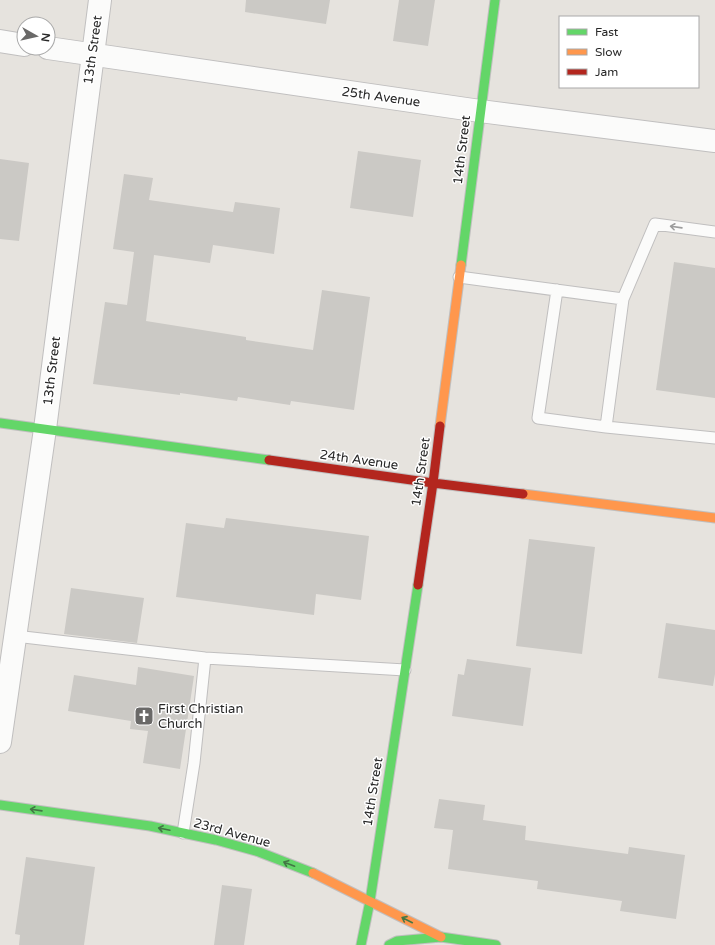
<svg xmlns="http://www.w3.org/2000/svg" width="715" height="945" viewBox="0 0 715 945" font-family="'Varela Round',sans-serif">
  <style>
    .building { fill: #cbc9c5 }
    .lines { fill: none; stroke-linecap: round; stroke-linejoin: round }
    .lane-casing { stroke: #c0bfbf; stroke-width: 13 }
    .street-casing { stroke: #c0bfbf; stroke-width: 24 }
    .fast-casing { stroke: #c0bfbf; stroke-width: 11 }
    .slow-casing { stroke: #c0bfbf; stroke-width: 11 }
    .jam-casing { stroke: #c0bfbf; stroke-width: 11 }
    .lane { stroke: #fbfbfa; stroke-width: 11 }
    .street { stroke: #fbfbfa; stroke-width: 22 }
    .fast { stroke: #63d668; stroke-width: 9 }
    .slow { stroke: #ff974d; stroke-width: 9 }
    .jam { stroke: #b3261e; stroke-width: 9 }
    .oneway { stroke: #9c9c9c }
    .oneway2 { stroke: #437645 }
    .labels { text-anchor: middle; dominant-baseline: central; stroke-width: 3; stroke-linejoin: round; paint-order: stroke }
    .street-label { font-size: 13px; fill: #282828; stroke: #fff }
    .poi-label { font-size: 13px; fill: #282828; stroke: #fff; text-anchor: start }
  </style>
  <rect width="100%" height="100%" fill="#e6e3de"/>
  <!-- building -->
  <path class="building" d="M 246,0 L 330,0 L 326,24 L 245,12 Z
    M 399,0 L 435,0 L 428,46 L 393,41 Z
    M 358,151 L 421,160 L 413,217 L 350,208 Z
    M 0,159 L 29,163 L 19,241 L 0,239 Z
    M 124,174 L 153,178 L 149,200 L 233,212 L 235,202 L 280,208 L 274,254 L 213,245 L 210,263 L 154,255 L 146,321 L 246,337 L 246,340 L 313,350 L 322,290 L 370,297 L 354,410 L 291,401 L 290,405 L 238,397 L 237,401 L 180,393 L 180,395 L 93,384 L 105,302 L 127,305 L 134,252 L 113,249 Z
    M 674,262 L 715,268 L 715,398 L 656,390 Z
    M 226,518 L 369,536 L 361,600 L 316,594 L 314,615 L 176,597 L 186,523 L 224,528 Z
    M 529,539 L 595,547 L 582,654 L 516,646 Z
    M 71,588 L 144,598 L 137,643 L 64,634 Z
    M 666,623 L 715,630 L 715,674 L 713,686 L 658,678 Z
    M 467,659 L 531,668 L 523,726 L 452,716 L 458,674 L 464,675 Z
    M 138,667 L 194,676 L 180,769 L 143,763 L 148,731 L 130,729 L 131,721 L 68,711 L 74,675 L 136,685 Z
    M 439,799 L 485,805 L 483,820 L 526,826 L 525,840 L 628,854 L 629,847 L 685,855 L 676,919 L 620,911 L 622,901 L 537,889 L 538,881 L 448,869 L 453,830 L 434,828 Z
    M 26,857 L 95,867 L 84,945 L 19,945 L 20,935 L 15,934 Z
    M 222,885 L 252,889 L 244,945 L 214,945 Z"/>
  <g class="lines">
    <!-- lane casing -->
    <g class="lane-casing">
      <path id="lane" d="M 459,277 L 623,299 L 606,427 L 538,418 L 557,290
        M 623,299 L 655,224 L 715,232
        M 606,427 L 715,438
        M 15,636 L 205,658 L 405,670
        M 183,833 L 194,763 L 205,658"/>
    </g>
    <!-- street casing -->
    <g class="street-casing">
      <path id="street" d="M 0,41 L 24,45
        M 48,48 L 480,111 L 715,141
        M 0,742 L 45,429 L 100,0"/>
    </g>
    <!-- fast casing -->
    <g class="fast-casing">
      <path id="fast" d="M 461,265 L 495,0
        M 0,423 L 269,460
        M 0,805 L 150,826 L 216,840 L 259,852 L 313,873
        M 361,945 L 370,901 L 418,585
        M 389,945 L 397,941 L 441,937 L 496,945"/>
    </g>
    <!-- slow casing -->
    <g class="slow-casing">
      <path id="slow" d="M 440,426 L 461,265
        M 523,494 L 715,518
        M 313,873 L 441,937"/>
    </g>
    <!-- jam casing -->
    <g class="jam-casing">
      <path id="jam" d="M 269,460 L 433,483 L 523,494
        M 418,585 L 433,483 L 440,426"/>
    </g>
    <!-- lane -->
    <use href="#lane" class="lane"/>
    <!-- street -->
    <use href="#street" class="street"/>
    <!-- fast -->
    <use href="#fast" class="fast"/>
    <!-- slow -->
    <use href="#slow" class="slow"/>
    <!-- jam -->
    <use href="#jam" class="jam"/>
  </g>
  <!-- one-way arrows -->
  <defs><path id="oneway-shaft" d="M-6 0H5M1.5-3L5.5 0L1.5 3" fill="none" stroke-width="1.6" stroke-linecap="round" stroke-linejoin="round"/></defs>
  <use class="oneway" href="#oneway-shaft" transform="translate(676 227) rotate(-172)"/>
  <g class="oneway2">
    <use href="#oneway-shaft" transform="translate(36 810) rotate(-172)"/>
    <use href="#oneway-shaft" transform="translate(164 829) rotate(-168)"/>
    <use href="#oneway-shaft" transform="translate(289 864) rotate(-159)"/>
    <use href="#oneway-shaft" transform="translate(407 920) rotate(-153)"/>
  </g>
  <!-- icons -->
  <defs>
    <g id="church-square" transform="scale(1)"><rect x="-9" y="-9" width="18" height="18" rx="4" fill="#6a6968" stroke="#fff"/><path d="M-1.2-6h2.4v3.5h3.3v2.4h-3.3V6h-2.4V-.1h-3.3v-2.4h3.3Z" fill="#fff"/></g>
  </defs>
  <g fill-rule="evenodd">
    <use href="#church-square" x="144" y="716"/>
  </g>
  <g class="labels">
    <!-- street labels -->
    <g class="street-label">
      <text transform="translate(93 50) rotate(-82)">13th Street</text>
      <text transform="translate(381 97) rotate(8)">25th Avenue</text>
      <text transform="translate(462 150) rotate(-83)">14th Street</text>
      <text transform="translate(52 371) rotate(-83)">13th Street</text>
      <text transform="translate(359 460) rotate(8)">24th Avenue</text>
      <text transform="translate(421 472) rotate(-82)">14th Street</text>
      <text transform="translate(373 792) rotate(-81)">14th Street</text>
      <text transform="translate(232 833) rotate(15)">23rd Avenue</text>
    </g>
    <!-- poi labels -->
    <g class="poi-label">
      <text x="158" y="709">First Christian<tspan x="158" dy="15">Church</tspan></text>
    </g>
  </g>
  <!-- legend -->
  <rect x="559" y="16" width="140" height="72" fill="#ffffff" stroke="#a9a9a9"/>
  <rect x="567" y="29" width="20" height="6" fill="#63d668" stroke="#a9a9a9"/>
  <text x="595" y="36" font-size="12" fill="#282828">Fast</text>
  <rect x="567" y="49" width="20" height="6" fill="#ff974d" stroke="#a9a9a9"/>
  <text x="595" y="56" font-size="12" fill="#282828">Slow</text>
  <rect x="567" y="69" width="20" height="6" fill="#b3261e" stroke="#a9a9a9"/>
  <text x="595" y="76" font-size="12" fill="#282828">Jam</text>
  <!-- north arrow -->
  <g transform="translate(36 36) rotate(98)"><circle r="19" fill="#ffffff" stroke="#a9a9a9"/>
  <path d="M0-3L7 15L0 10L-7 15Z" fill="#6a6968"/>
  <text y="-6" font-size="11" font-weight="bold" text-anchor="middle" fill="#282828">N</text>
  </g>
</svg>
